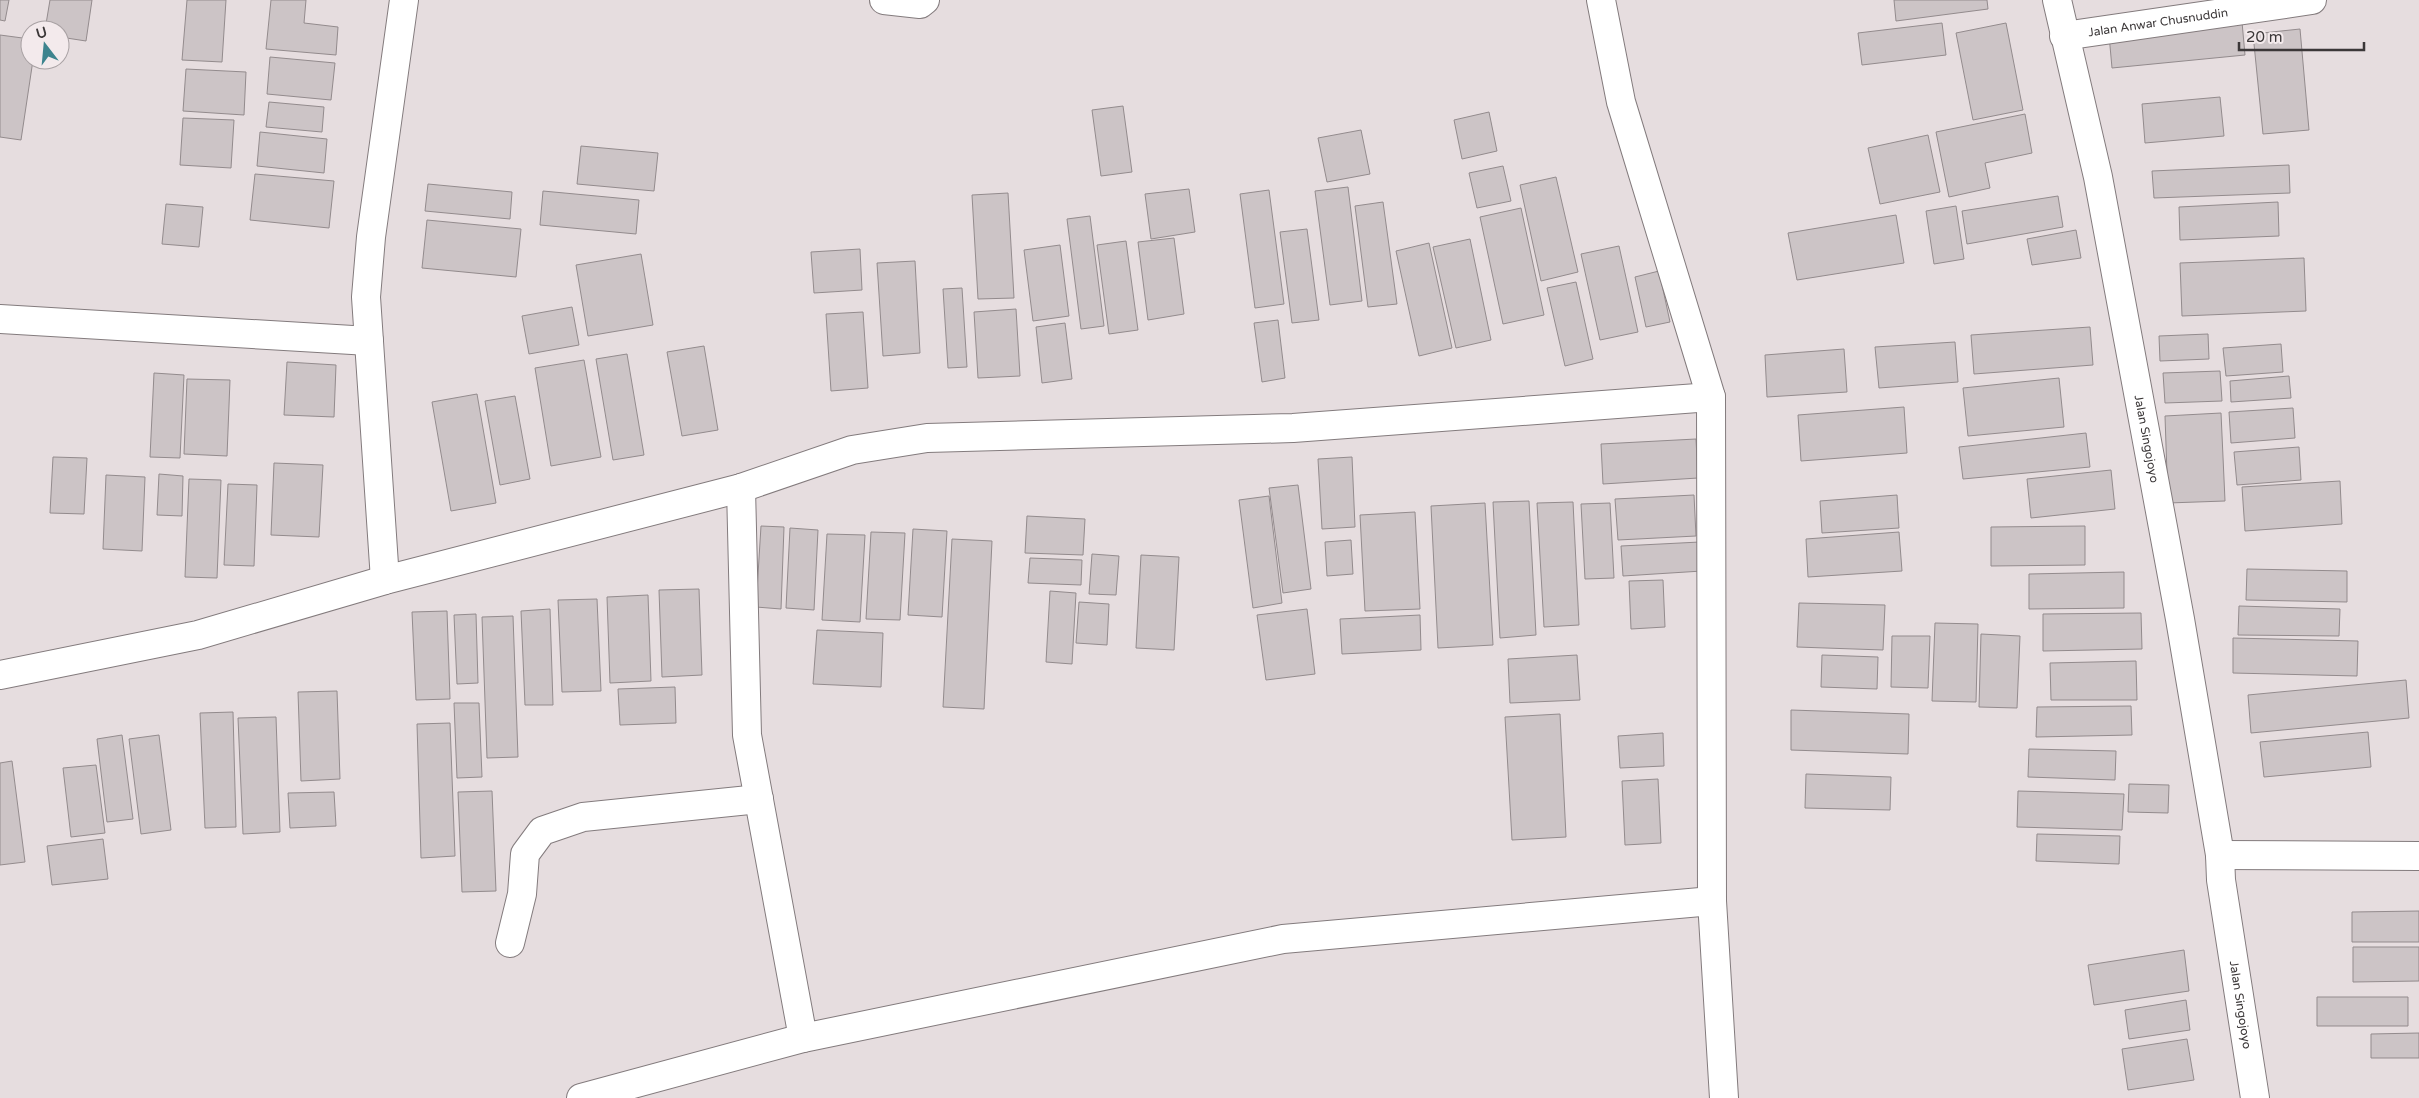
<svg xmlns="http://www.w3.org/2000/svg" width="2419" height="1098" viewBox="0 0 2419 1098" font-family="'Varela Round',sans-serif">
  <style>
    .building { fill: #ccc4c6; stroke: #938b8d }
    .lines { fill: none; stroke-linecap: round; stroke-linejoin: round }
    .minor-casing { stroke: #837b7d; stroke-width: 30 }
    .minor { stroke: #fff; stroke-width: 28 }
    .labels { text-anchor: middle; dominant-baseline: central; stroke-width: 5; stroke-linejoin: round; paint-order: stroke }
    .street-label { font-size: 12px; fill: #3b3738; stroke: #f3eaec }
  </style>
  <rect width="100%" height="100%" fill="#e6dddf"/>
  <!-- building -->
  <path class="building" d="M 0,0 L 9,0 L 5,21 L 0,20 Z
    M 50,0 L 92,0 L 86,41 L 60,37 L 60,30 L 45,30 Z
    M 187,0 L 226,0 L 222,62 L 182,60 Z
    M 271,0 L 306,0 L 304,23 L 338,27 L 336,55 L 266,49 Z
    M 1894,0 L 1987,0 L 1988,9 L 1896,21 Z
    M 2242,22 L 2245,55 L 2112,68 L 2109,35 Z
    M 1942,23 L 1946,55 L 1862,65 L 1858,33 Z
    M 2006,23 L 2023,110 L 1973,120 L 1956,33 Z
    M 2300,29 L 2309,130 L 2263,134 L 2253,34 Z
    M 0,35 L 30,39 L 30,60 L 33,60 L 21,140 L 0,137 Z
    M 270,57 L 335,63 L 331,100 L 267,94 Z
    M 186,69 L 246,72 L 244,115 L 183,111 Z
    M 2220,97 L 2224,136 L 2145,143 L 2142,104 Z
    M 269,102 L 324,107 L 322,132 L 266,127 Z
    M 1123,106 L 1132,172 L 1101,176 L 1092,110 Z
    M 1489,112 L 1497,151 L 1462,159 L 1454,120 Z
    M 2025,114 L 2032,153 L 1985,163 L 1990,188 L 1949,197 L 1936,132 Z
    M 183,118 L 234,120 L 231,168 L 180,165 Z
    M 1361,130 L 1370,174 L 1327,182 L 1318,138 Z
    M 260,132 L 327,139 L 324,173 L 257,166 Z
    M 1928,135 L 1940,192 L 1880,204 L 1868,148 Z
    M 581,146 L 658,153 L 654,191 L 577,184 Z
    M 2289,165 L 2290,193 L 2154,198 L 2152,171 Z
    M 1503,166 L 1511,201 L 1477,208 L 1469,173 Z
    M 255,174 L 334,181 L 329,228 L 250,220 Z
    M 1556,177 L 1578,272 L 1541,281 L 1520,185 Z
    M 428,184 L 512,192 L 510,219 L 425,211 Z
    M 1348,187 L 1362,301 L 1330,305 L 1315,191 Z
    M 1189,189 L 1195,232 L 1151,239 L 1145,194 Z
    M 1269,190 L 1284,304 L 1255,308 L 1240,194 Z
    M 543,191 L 639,200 L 636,234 L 540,225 Z
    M 1008,193 L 1014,298 L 978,299 L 972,195 Z
    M 2058,196 L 2063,227 L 1967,244 L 1962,211 Z
    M 1383,202 L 1397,304 L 1368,307 L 1355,206 Z
    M 2278,202 L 2279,236 L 2180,240 L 2179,207 Z
    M 166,204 L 203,207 L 199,247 L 162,244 Z
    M 1956,206 L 1964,259 L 1934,264 L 1926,211 Z
    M 1521,208 L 1544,315 L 1503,324 L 1480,217 Z
    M 1896,215 L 1904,263 L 1797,280 L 1788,233 Z
    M 1090,216 L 1104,326 L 1081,329 L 1067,219 Z
    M 427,220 L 521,229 L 516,277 L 422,268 Z
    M 1307,229 L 1319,320 L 1292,323 L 1280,232 Z
    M 2076,230 L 2081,258 L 2032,265 L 2027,239 Z
    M 1174,238 L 1184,314 L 1148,320 L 1138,242 Z
    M 1470,239 L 1491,340 L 1456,348 L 1433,247 Z
    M 1126,241 L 1138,330 L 1109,334 L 1097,245 Z
    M 1429,243 L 1452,348 L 1419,356 L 1396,251 Z
    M 1060,245 L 1069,316 L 1033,321 L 1024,250 Z
    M 1619,246 L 1638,332 L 1600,340 L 1581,254 Z
    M 860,249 L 862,290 L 814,293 L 811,252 Z
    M 641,254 L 653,325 L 588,336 L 576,265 Z
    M 2304,258 L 2306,311 L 2182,316 L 2180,263 Z
    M 915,261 L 920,353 L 883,356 L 877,263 Z
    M 1659,271 L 1670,322 L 1646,327 L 1635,277 Z
    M 1576,282 L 1593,359 L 1565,366 L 1547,288 Z
    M 962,288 L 967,367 L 948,368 L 943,289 Z
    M 572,307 L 579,345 L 529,354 L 522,316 Z
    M 1016,309 L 1020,376 L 978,378 L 974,312 Z
    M 863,312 L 868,388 L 831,391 L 826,314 Z
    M 1278,320 L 1285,378 L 1262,382 L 1254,323 Z
    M 1065,323 L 1072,379 L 1042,383 L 1036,327 Z
    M 2090,327 L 2093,365 L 1974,374 L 1971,335 Z
    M 2208,334 L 2209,359 L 2160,361 L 2159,336 Z
    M 1955,342 L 1958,382 L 1879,388 L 1875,347 Z
    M 2281,344 L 2283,372 L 2226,376 L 2223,348 Z
    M 704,346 L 718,430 L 682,436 L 667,352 Z
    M 1844,349 L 1847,392 L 1767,397 L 1765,355 Z
    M 627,354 L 644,455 L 613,460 L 596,359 Z
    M 584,360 L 601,457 L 551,466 L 535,368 Z
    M 287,362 L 336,365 L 334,417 L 284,415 Z
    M 2220,371 L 2222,401 L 2165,403 L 2163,373 Z
    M 154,373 L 184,375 L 180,458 L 150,457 Z
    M 2289,376 L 2291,398 L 2231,402 L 2230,381 Z
    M 2059,378 L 2064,427 L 1968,436 L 1963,388 Z
    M 187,379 L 230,380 L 227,456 L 184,454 Z
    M 477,394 L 496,503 L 451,511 L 432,402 Z
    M 515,396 L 530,479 L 500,485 L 485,401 Z
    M 1904,407 L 1907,453 L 1801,461 L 1798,415 Z
    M 2293,408 L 2295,438 L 2231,443 L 2229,412 Z
    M 2221,413 L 2225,501 L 2168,503 L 2165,416 Z
    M 2086,433 L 2090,467 L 1963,479 L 1959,447 Z
    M 1696,439 L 1698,478 L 1603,484 L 1601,444 Z
    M 2299,447 L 2301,480 L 2237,485 L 2234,452 Z
    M 53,457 L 87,458 L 84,514 L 50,513 Z
    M 1352,457 L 1355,527 L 1322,529 L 1318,459 Z
    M 274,463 L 323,465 L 319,537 L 271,535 Z
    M 2111,470 L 2115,509 L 2031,518 L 2027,479 Z
    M 159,474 L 183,476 L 182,516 L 157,515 Z
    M 106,475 L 145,477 L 142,551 L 103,549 Z
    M 189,479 L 221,480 L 217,578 L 185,577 Z
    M 2340,481 L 2342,524 L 2245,531 L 2242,487 Z
    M 228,484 L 257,485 L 254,566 L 224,565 Z
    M 1298,485 L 1311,589 L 1283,593 L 1269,488 Z
    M 1694,495 L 1696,536 L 1618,540 L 1615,499 Z
    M 1897,495 L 1899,528 L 1822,533 L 1820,501 Z
    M 1269,496 L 1282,603 L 1253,608 L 1239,500 Z
    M 1529,501 L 1536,635 L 1500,638 L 1493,502 Z
    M 1573,502 L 1579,625 L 1544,627 L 1537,503 Z
    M 1485,503 L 1493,645 L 1438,648 L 1431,506 Z
    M 1610,503 L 1614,578 L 1585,579 L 1581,504 Z
    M 1415,512 L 1420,609 L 1365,611 L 1360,515 Z
    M 1027,516 L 1085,519 L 1083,555 L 1025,553 Z
    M 761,526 L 784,527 L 781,609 L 756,607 Z
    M 2085,526 L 2085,565 L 1991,566 L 1991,527 Z
    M 790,528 L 818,530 L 814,610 L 786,608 Z
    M 913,529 L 947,531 L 942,617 L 908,615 Z
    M 871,532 L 905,533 L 900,620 L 866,619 Z
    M 1899,532 L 1902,571 L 1808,577 L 1806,539 Z
    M 827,534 L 865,535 L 860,622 L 822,620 Z
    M 952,539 L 992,541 L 984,709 L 943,707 Z
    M 1351,540 L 1353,574 L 1327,576 L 1325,542 Z
    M 1700,542 L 1702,571 L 1623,576 L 1621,546 Z
    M 1092,554 L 1119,556 L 1116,595 L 1089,594 Z
    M 1141,555 L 1179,557 L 1174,650 L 1136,648 Z
    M 1030,558 L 1082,560 L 1081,585 L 1028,583 Z
    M 2247,569 L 2347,571 L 2347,602 L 2246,600 Z
    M 2124,572 L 2124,608 L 2029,609 L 2029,574 Z
    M 1663,580 L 1665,627 L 1631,629 L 1629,581 Z
    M 699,589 L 702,675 L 662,677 L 659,590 Z
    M 1050,591 L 1076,593 L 1072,664 L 1046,662 Z
    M 648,595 L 651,681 L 610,683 L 607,597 Z
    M 597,599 L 601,691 L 562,692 L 558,600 Z
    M 1079,602 L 1109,604 L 1107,645 L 1076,643 Z
    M 1799,603 L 1885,605 L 1883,650 L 1797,647 Z
    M 2239,606 L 2340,609 L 2339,636 L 2238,635 Z
    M 550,609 L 553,705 L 525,705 L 521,611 Z
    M 1307,609 L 1315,674 L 1266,680 L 1257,615 Z
    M 447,611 L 450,699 L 416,700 L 412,612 Z
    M 2141,613 L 2142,649 L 2043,651 L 2043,614 Z
    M 476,614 L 478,683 L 457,684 L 454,615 Z
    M 1420,615 L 1421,650 L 1342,654 L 1340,619 Z
    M 513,616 L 518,757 L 487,758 L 482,617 Z
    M 1935,623 L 1978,624 L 1976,702 L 1932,701 Z
    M 817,630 L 883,633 L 881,687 L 813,684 Z
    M 1981,634 L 2020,636 L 2017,708 L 1979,707 Z
    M 1892,636 L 1930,636 L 1928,688 L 1891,687 Z
    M 2233,638 L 2358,641 L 2357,676 L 2233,673 Z
    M 1577,655 L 1580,700 L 1510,703 L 1508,659 Z
    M 1822,655 L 1878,657 L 1877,689 L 1821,687 Z
    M 2136,661 L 2137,700 L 2051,700 L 2050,663 Z
    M 2406,680 L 2409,718 L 2251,733 L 2248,695 Z
    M 675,687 L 676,723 L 620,725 L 618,689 Z
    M 337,691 L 340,779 L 301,781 L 298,692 Z
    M 454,703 L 479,703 L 482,777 L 457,778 Z
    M 2131,706 L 2132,735 L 2036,737 L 2037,707 Z
    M 1791,710 L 1909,714 L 1908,754 L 1791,750 Z
    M 233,712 L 236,827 L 205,828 L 200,713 Z
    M 1560,714 L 1566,837 L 1512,840 L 1505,717 Z
    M 276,717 L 280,832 L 243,834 L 238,718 Z
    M 450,723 L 455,856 L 421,858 L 417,724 Z
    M 2368,732 L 2371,767 L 2264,777 L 2260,742 Z
    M 1663,733 L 1664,766 L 1620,768 L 1618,736 Z
    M 122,735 L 133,819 L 107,822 L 97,739 Z
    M 159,735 L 171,830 L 141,834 L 129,739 Z
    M 2029,749 L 2116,751 L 2115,780 L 2028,777 Z
    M 12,761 L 25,862 L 0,865 L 0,763 Z
    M 96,765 L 105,833 L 71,837 L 63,768 Z
    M 1806,774 L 1891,777 L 1890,810 L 1805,808 Z
    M 1658,779 L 1661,843 L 1625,845 L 1622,781 Z
    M 2129,784 L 2169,785 L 2168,813 L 2128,812 Z
    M 492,791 L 496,891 L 462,892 L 458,792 Z
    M 2018,791 L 2124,794 L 2122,830 L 2017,827 Z
    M 334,792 L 336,826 L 290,828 L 288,793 Z
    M 2037,834 L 2120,836 L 2119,864 L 2036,861 Z
    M 103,839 L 108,879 L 52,885 L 47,846 Z
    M 2419,911 L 2419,942 L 2352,942 L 2352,912 Z
    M 2353,947 L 2419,947 L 2419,981 L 2353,982 Z
    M 2184,950 L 2189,991 L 2094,1005 L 2088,965 Z
    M 2317,997 L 2408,997 L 2408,1026 L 2317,1026 Z
    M 2186,1000 L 2190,1030 L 2129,1039 L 2125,1010 Z
    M 2419,1033 L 2419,1058 L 2371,1058 L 2371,1034 Z
    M 2187,1039 L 2194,1080 L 2128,1090 L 2122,1049 Z"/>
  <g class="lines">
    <!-- minor casing -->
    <g class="minor-casing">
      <g id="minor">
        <path d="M 884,0 L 920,4 L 925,0"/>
        <path d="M 1601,0 L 1621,102 L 1711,397 L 1712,901 L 1724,1098"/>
        <path id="s1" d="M 2057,0 L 2098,177 L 2180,619 L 2220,855 L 2221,880 L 2255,1098"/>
        <path id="s2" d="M 2064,36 L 2312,0"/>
        <path d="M 0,319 L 369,341"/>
        <path d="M 741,488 L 747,735 L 803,1038 L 1283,939 L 1712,901"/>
        <path d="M 385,580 L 366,297 L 371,237 L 404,0"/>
        <path d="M 0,675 L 198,635 L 385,580 L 741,488 L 852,450 L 927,438 L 1293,428 L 1711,397"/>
        <path d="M 2220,855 L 2419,856"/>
        <path d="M 510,943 L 522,894 L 525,854 L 542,831 L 583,817 L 759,799"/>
        <path d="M 581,1098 L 803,1038"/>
      </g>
    </g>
    <!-- minor -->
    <use href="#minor" class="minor"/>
  </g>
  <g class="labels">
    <!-- street labels -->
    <g class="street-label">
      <text stroke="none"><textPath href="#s2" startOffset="95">Jalan Anwar Chusnuddin</textPath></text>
      <text stroke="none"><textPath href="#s1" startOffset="448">Jalan Singojoyo</textPath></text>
      <text stroke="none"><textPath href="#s1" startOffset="1022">Jalan Singojoyo</textPath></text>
    </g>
  </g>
  <!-- north arrow -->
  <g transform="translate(45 45) rotate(344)"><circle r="24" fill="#f3eaec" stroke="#a9a2a4"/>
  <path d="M0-4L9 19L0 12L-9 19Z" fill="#3d848e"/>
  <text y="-8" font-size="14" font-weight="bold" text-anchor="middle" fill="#3b3738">U</text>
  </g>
  <!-- scale -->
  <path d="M2239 42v8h125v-8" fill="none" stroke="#3b3738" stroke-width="2.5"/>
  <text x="2246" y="42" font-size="15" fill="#3b3738" stroke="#f3eaec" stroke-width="4" paint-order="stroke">20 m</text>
</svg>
